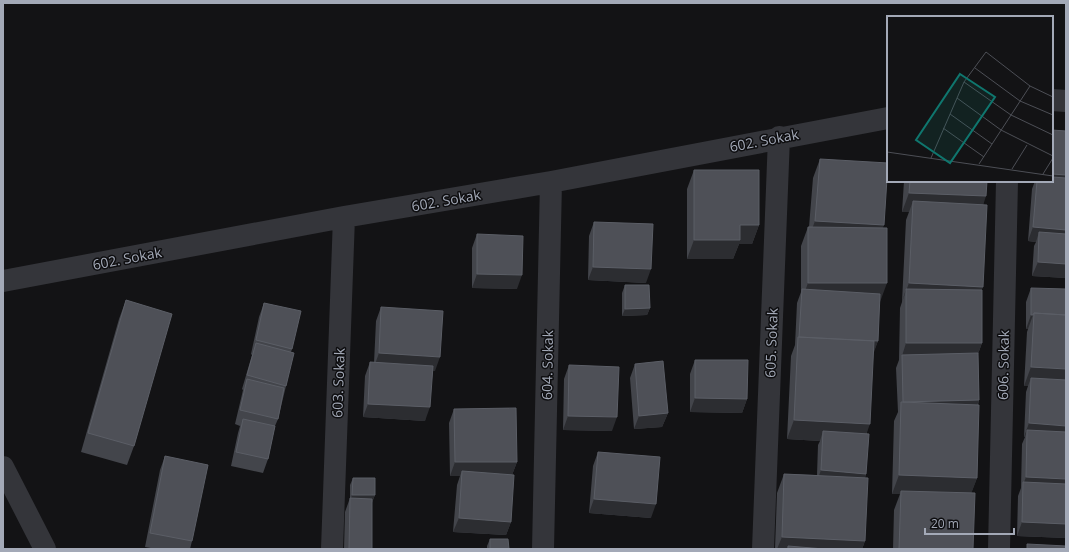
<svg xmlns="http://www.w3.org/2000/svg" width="1069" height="552" viewBox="0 0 1069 552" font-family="'Open Sans',sans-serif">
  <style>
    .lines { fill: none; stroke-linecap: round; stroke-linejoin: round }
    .minor { stroke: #34353a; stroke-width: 22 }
    .tertiary { stroke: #34353a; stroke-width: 22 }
    .wall { fill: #43454b }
    .shaded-wall { fill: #2c2d31 }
    .building { fill: #4e5057; stroke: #5b5e66 }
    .labels { text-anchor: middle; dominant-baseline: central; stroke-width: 3; stroke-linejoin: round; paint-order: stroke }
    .street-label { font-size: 14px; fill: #a3a9b7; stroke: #0e0e10 }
    .inset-road { fill: none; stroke: #4d4f56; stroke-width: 1 }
    .view { fill: #0f766e; fill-opacity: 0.15; stroke: #0f766e; stroke-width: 2 }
    .inset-edge { fill: none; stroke: #a3a9b7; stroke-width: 2 }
  </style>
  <rect width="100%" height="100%" fill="#131315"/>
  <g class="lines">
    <!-- minor -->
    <path class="minor" d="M 1052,100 L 1066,101
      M 3,281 L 344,217 L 551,182 L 888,118
      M 332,549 L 344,217
      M 543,549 L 551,182
      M 763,549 L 779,137
      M 999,549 L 1007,181"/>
    <!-- tertiary -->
    <path class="tertiary" d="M 3,467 L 45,549"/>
  </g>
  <!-- wall -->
  <path class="wall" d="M 1066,131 L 1066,278 L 1032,276 L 1034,246 L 1036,242 L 1028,241 L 1032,189 L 1035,181 L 1052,181 Z
    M 820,159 L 883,228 L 880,302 L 879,302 L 878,341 L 873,353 L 867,433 L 866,474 L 865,478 L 865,541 L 862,549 L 775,549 L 777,493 L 784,474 L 817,475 L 818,445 L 820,441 L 787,439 L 791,356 L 795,345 L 797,303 L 801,292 L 801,246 L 808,227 L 809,227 L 813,178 Z
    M 694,170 L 759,225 L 752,244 L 739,244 L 733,259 L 687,259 L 687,189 Z
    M 904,181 L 987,181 L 983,205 L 982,290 L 982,343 L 978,354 L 979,400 L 978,405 L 977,478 L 971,493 L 973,549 L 893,549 L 894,510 L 900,494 L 892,494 L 894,421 L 898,412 L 896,368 L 899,360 L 900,308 L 902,302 L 906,220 L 909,212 L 902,212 Z
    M 594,222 L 646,283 L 588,280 L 589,236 Z
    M 477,234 L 517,289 L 472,288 L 472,248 Z
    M 625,285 L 650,308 L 647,315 L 622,316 L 622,293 Z
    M 1031,288 L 1066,538 L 1017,536 L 1018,496 L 1021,488 L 1022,444 L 1025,437 L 1024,437 L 1026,392 L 1028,386 L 1024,386 L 1027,332 L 1028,329 L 1026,329 L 1026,302 Z
    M 126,300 L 134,446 L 127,465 L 81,452 L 119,319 Z
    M 264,303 L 292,349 L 291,352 L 286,386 L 278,419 L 275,426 L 268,459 L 263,473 L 231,466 L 238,433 L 240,426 L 235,424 L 243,390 L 242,389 L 252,355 L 251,354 L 259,317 Z
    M 381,307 L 435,371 L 432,370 L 425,421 L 363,417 L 365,376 L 370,362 L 374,363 L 376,321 Z
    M 695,360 L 747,399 L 742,413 L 690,412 L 690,374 Z
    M 635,364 L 668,413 L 662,427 L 634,429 L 630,378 Z
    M 569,365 L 612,431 L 563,430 L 564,379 Z
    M 454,409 L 517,462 L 512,475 L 511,522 L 506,535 L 453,532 L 457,485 L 460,476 L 450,476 L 449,423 Z
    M 598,452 L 651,518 L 589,513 L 593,466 Z
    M 165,456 L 192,541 L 190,549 L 156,549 L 145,547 L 160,470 Z
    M 353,478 L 375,495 L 372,502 L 372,549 L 344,549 L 345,512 L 350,498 L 350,485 Z
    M 490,539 L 509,549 L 487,549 L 487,546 Z"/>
  <!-- shaded-wall -->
  <path class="shaded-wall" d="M 1052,174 L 1066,175 L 1066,189 L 1052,181 Z
    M 909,193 L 986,196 L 980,215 L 913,201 L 909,212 L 902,212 Z
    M 815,221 L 884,225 L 877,244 L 808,240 Z
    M 740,225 L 759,225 L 752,244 L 739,244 L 733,259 L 687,259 L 694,240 Z
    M 1033,227 L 1066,230 L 1066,244 L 1039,232 L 1036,242 L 1028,241 Z
    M 1038,262 L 1066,264 L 1066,278 L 1032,276 Z
    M 593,267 L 651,269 L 646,283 L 588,280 Z
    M 477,274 L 522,275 L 517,289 L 472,288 Z
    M 808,283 L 887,283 L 880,302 L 801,302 Z
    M 909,283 L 983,287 L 976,306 L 906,289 L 902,302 Z
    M 650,308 L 647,315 L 622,316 L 625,309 Z
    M 1031,315 L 1033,315 L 1028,329 L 1026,329 Z
    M 878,341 L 873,355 L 797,342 Z
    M 906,343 L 982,343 L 975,362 L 902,356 Z
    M 379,353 L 440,357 L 435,371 L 374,367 Z
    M 1031,367 L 1066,369 L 1066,388 L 1031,378 L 1028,386 L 1024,386 Z
    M 695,398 L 747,399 L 742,413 L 690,412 Z
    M 979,400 L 974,414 L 903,402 Z
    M 368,404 L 430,407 L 425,421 L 363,417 Z
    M 668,413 L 662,427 L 634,429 L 639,416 Z
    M 568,416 L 617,417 L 612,431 L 563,430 Z
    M 794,420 L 870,424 L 863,443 L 823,431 L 820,441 L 787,439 Z
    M 1029,423 L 1066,426 L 1066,440 L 1027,430 L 1025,437 L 1024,437 Z
    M 455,462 L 517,462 L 512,475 L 462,471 L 460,476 L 450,476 Z
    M 821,470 L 866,474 L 861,488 L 816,484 Z
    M 899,475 L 977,478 L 970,497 L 901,491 L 900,494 L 892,494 Z
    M 1026,477 L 1066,479 L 1066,493 L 1023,485 Z
    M 352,495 L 375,495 L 372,503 L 350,502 Z
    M 594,499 L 656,504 L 651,518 L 589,513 Z
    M 459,518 L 511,522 L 506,535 L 453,532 Z
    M 1022,522 L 1066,524 L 1066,538 L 1017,536 Z
    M 782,537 L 865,541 L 862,549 L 788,549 L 788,546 L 787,549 L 777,549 Z"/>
  <!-- building -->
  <path class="building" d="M 1052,130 L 1066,131 L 1066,175 L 1052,174 Z
    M 820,159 L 888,163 L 884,225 L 815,221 Z
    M 694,170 L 759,170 L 759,225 L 740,225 L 740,240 L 694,240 Z
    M 1052,177 L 1066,178 L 1066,230 L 1033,227 L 1037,181 L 1052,181 Z
    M 910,181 L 987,181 L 986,196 L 909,193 Z
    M 913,201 L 987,205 L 983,287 L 909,283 Z
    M 594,222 L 653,224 L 651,269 L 593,267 Z
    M 808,227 L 887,228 L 887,283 L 808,283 Z
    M 1039,232 L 1066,234 L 1066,264 L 1038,262 Z
    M 477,234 L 523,236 L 522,275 L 477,274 Z
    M 625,285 L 649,285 L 650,308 L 625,309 Z
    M 1031,288 L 1066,289 L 1066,315 L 1034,313 L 1033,315 L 1031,315 Z
    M 802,289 L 880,294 L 878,341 L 799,337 Z
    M 906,289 L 982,290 L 982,343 L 906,343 Z
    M 126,300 L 172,314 L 134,446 L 88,433 Z
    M 264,303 L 301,311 L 292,349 L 256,340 Z
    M 381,307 L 443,311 L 440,357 L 379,353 Z
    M 1034,313 L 1066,315 L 1066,369 L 1031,367 Z
    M 798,337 L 874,341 L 870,424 L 794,420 Z
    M 256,343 L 294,353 L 286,386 L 247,375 Z
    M 978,353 L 979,400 L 903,402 L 902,355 Z
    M 695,360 L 748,360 L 747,399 L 695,398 Z
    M 663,361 L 668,413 L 639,416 L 635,364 Z
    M 370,362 L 433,366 L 430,407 L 368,404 Z
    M 569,365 L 619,367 L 617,417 L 568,416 Z
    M 1031,378 L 1066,380 L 1066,426 L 1029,423 Z
    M 247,379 L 284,388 L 278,419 L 240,410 Z
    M 901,402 L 979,405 L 977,478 L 899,475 Z
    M 516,408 L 517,462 L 455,462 L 454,409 Z
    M 243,419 L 275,426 L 268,459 L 236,452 Z
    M 1027,430 L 1066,432 L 1066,479 L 1026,477 Z
    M 823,431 L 869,434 L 866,474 L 821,470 Z
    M 598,452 L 660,457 L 656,504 L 594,499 Z
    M 165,456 L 208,465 L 192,541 L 150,533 Z
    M 462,471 L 514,475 L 511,522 L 459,518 Z
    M 784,474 L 868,478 L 865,541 L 782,537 Z
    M 353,478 L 375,478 L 375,495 L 352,495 Z
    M 1023,482 L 1066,484 L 1066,524 L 1022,522 Z
    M 901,491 L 975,493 L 973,549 L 899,549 Z
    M 350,498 L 372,499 L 372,549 L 349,549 Z
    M 490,539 L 508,539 L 509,549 L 490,549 Z
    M 1027,544 L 1066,546 L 1066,549 L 1027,549 Z
    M 788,546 L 824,549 L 788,549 Z"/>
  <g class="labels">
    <!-- street labels -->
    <g class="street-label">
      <text transform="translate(764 140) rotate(-11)">602. Sokak</text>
      <text transform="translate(446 200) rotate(-10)">602. Sokak</text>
      <text transform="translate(127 258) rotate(-11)">602. Sokak</text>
      <text transform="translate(771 343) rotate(-88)">605. Sokak</text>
      <text transform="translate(547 365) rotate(-89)">604. Sokak</text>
      <text transform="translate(1003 365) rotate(-89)">606. Sokak</text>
      <text transform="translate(338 383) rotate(-88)">603. Sokak</text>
    </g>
  </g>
  <!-- overview -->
  <g transform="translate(887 16)">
    <rect width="166" height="166" fill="#131315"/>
    <path class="inset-road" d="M 88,52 L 133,85 L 166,99M 77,66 L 124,99 L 166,119M 70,82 L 114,114 L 166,140M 63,98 L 105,128M 56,112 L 97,141M 0,136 L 166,160M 44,142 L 77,66 L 99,36 L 143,70 L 166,81M 92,148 L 143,70M 125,153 L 140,129M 156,158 L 166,142"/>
    <path class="view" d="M 73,58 L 108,81 L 63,147 L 29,124 Z"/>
    <rect width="166" height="166" class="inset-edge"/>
  </g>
  <!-- border -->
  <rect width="1069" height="552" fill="none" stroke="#a3a9b7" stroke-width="8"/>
  <!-- scale -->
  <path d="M925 528v6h89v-6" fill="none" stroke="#a3a9b7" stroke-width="2"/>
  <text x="931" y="528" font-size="12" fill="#a3a9b7" stroke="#0e0e10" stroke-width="3" paint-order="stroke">20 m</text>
</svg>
